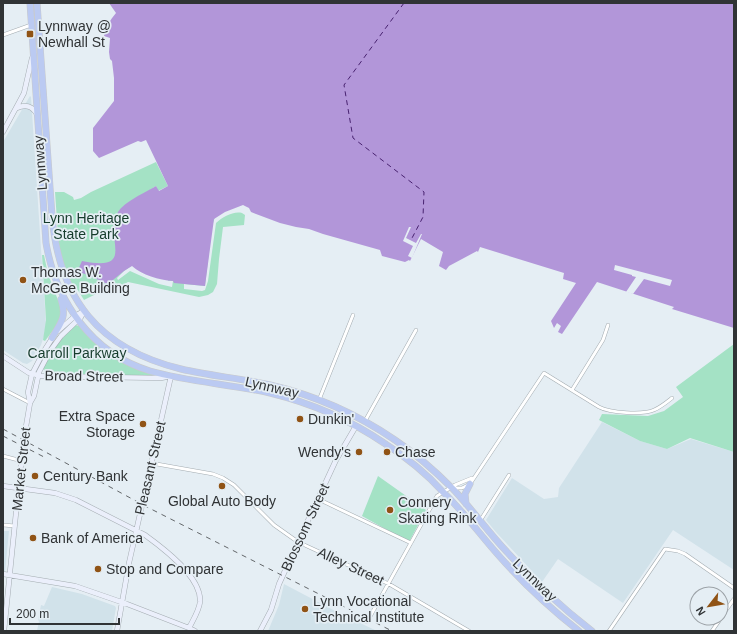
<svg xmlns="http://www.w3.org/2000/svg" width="737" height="634" viewBox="0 0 737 634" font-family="Arial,sans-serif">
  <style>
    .built { fill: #d1e2ea }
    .green { fill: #a4e2c5 }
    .water { fill: #b296d9 }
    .pier { fill: #e5eef4 }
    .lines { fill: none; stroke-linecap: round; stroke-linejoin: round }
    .ferry { stroke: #482270; stroke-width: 1; stroke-dasharray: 5 4; stroke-linecap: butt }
    .street-casing { stroke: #a4acb1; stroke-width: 4 }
    .secondary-casing { stroke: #a4acb1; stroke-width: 5.5 }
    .highway-casing { stroke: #c9caca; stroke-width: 7 }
    .street { stroke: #fff; stroke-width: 3 }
    .secondary { stroke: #ebeffb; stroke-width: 4.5 }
    .highway { stroke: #bbcaf2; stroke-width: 6 }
    .rail { stroke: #63676a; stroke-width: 1; stroke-dasharray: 5 5; stroke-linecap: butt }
    .poi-dot { fill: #905315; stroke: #e5eef4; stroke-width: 1.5 }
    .labels { text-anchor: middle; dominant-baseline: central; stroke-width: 3.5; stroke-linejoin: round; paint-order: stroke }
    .poi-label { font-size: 14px; fill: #303335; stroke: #e5eef4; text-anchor: start }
    .street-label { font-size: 14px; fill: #303335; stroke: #e5eef4 }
    .park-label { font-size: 14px; fill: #163c2c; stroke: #e5eef4 }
  </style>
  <rect width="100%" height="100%" fill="#e5eef4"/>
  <!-- built -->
  <path class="built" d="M 30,96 L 31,97 L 46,324 L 44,336 L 41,345 L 32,361 L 27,364 L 23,363 L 3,350 L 3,142 Z
    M 602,422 L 640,441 L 667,449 L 691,439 L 734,452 L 734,570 L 673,530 L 623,603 L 558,559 L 542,582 L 495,531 L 486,520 L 512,478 L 544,499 L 558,497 L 559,488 Z
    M 3,531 L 9,531 L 5,572 L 3,571 Z
    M 284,584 L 339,613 L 377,631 L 268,631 L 279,605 Z
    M 52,587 L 82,594 L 115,606 L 116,608 L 112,631 L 37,631 L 39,621 L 38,620 L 41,605 L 44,606 Z"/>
  <!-- green -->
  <path class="green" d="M 156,162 L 168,186 L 158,191 L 156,186 L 121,209 L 131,266 L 124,271 L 117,278 L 118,280 L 130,271 L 159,284 L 172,287 L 173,281 L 168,281 L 172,267 L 215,217 L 212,226 L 205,286 L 184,284 L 184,289 L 202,291 L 205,290 L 208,281 L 216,223 C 223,217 233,211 242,213 L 245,215 L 244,225 L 223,227 L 219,259 L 217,284 L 213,292 L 208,295 L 199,297 L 128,282 L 109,293 L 106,289 L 84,300 L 74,284 L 72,284 L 64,266 L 59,249 L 55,192 L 64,192 L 73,197 L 74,200 L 81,198 L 91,192 Z
    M 42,255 L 44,255 L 48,274 L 61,308 L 60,321 L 45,341 L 43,340 L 46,320 Z
    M 75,325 L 80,326 L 100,347 L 160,376 L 45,373 L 43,368 C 52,350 61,339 75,325 Z
    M 734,344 L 734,452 L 690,438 L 667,449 L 640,441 L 599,420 L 602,414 L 648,416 L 664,411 L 683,397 L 676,387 Z
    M 378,476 L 426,510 L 409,542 L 362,516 Z"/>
  <!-- water -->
  <path class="water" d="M 109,3 L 734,3 L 734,328 L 672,309 L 674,307 L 597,282 L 562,334 L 558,332 L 561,326 L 557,323 L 554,328 L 551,321 L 576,283 L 563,279 L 564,273 L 480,247 L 478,252 L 477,251 L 449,266 L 446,270 L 439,266 L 443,252 L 421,239 L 410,261 L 409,260 L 405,262 L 382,256 L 380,250 L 323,234 L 309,229 L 296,227 L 280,223 L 251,212 L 249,208 L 243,205 L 225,212 L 214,219 L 205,286 L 174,283 L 173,281 C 159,280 142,275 132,266 L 124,271 L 108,284 C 98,280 86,273 77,272 L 82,261 C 138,272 103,239 118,212 C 124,202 146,192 156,186 L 159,191 L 168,186 L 146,140 L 141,142 L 138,141 L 99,158 L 93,151 L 93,128 L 114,101 L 114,78 L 112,61 L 110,59 L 109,52 L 110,38 L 104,36 C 106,27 110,20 116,13 Z"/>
  <!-- pier -->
  <path class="pier" d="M 409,227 L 411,227 L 406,238 L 416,243 L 421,234 L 422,234 L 412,258 L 408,256 L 413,246 L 403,241 Z
    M 615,265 L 672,280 L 670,286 L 644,279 L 633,294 L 626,292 L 636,277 L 632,276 L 632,275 L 614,270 Z"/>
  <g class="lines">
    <!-- ferry -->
    <path class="ferry" d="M 404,3 L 344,85 L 353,138 L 424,192 L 423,217 L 411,240"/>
    <!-- street casing -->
    <g class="street-casing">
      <path id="street" d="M 3,35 L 31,25
        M 3,389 L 30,403
        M 572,390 L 603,340 L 608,325
        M 319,400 L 353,315
        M 365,421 L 416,330
        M 3,456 L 22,461
        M 151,463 L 213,474 L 223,478 L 234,485 L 274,525 L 298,542 L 389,584 L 469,631
        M 453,488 L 462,488 L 470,484 L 544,373 L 599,407 C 610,413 643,415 654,410 C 661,407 667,402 672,398
        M 318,499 L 411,543
        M 480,521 L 509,475
        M 3,525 L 15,526
        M 721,617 L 734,599
        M 367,622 L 437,496 L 455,485 L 472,478
        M 609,631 L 665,549 L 678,551 L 685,554 L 734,588
        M 712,631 L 721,618"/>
    </g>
    <!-- secondary casing -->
    <g class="secondary-casing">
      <path id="secondary" d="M 17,108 C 26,104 32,106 37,114
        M 3,132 L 24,93 L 32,58
        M 58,331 L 75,316 L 84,311
        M 3,356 L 29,373 L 41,376 L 161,378 L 171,376 L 129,563 L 117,631
        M 30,403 L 34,396 L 39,372 L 50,351 L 61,336 L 81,317 L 84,311
        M 3,486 L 55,493 L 76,500 L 145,535 C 163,548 202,577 200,602 C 199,611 193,620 189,628
        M 3,574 L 75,586 L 127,604 L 189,628 L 195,631
        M 4,631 L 23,444 L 30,403 L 28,392 L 32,374 L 44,351 L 53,337
        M 260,631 L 271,610 L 279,584 L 298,542 L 336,460 L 356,426"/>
    </g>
    <!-- highway casing -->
    <g class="highway-casing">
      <path id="highway" d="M 30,3 L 46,243 C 56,301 91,353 150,371 C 189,382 230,384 270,393 C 311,403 350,420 384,443 C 406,457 426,473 443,492 C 464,512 481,536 500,557 C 524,584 551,609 579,631
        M 37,3 L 52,216 C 59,299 99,349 181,369 C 210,376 240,378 270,385 C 314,395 357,414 395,440 C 416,454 435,471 453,489 C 472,509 488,532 507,552 C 533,581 561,607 592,631
        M 52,338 C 61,322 67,318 61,299
        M 466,504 L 465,494 L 470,484"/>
    </g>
    <!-- street -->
    <use href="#street" class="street"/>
    <!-- secondary -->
    <use href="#secondary" class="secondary"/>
    <!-- highway -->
    <use href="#highway" class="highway"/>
    <!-- rail -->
    <path class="rail" d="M 3,429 L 147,507 L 392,631
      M 3,436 L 46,458"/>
  </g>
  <!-- markers -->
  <g class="poi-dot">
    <rect x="26" y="30" width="8" height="8" rx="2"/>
    <circle cx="23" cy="280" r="4"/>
    <circle cx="300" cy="419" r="4"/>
    <circle cx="143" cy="424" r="4"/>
    <circle cx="359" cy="452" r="4"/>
    <circle cx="387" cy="452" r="4"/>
    <circle cx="35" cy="476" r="4"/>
    <circle cx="222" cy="486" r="4"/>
    <circle cx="390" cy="510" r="4"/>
    <circle cx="33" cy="538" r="4"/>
    <circle cx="98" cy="569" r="4"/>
    <circle cx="305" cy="609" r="4"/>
  </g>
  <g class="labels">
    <!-- poi labels -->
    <g class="poi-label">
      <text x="38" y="26">Lynnway @<tspan x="38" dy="16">Newhall St</tspan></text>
      <text x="31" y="272">Thomas W.<tspan x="31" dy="16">McGee Building</tspan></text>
      <text x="135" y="416" text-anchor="end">Extra Space<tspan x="135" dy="16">Storage</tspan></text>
      <text x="308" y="419">Dunkin'</text>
      <text x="351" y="452" text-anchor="end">Wendy's</text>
      <text x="395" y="452">Chase</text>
      <text x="43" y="476">Century Bank</text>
      <text x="222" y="501" text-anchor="middle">Global Auto Body</text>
      <text x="398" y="502">Connery<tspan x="398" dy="16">Skating Rink</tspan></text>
      <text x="41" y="538">Bank of America</text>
      <text x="106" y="569">Stop and Compare</text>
      <text x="313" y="601">Lynn Vocational<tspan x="313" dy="16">Technical Institute</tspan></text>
    </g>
    <!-- street labels -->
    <g class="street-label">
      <text transform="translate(40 163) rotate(-94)">Lynnway</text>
      <text transform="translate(84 376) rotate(1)">Broad Street</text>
      <text transform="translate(272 387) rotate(13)">Lynnway</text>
      <text transform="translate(150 468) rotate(-77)">Pleasant Street</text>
      <text transform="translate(21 469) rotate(-84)">Market Street</text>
      <text transform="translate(305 527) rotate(-65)">Blossom Street</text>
      <text transform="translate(351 566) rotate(25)">Alley Street</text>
      <text transform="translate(535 580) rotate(44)">Lynnway</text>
    </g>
    <!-- park labels -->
    <g class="park-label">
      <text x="86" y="218">Lynn Heritage<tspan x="86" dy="16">State Park</tspan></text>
      <text x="77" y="353">Carroll Parkway</text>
    </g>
  </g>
  <!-- border -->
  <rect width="737" height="634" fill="none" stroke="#303335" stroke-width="8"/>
  <!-- north arrow -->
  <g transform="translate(709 606) rotate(239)"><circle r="19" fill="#e5eef4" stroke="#9da3a8"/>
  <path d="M0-3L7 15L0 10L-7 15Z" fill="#905315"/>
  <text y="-6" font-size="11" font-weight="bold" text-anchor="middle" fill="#303335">N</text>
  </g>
  <!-- scale -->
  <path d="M10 618v6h109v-6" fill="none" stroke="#303335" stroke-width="2"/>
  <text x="16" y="618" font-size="12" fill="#303335" stroke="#e5eef4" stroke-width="3" paint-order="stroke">200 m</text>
</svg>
